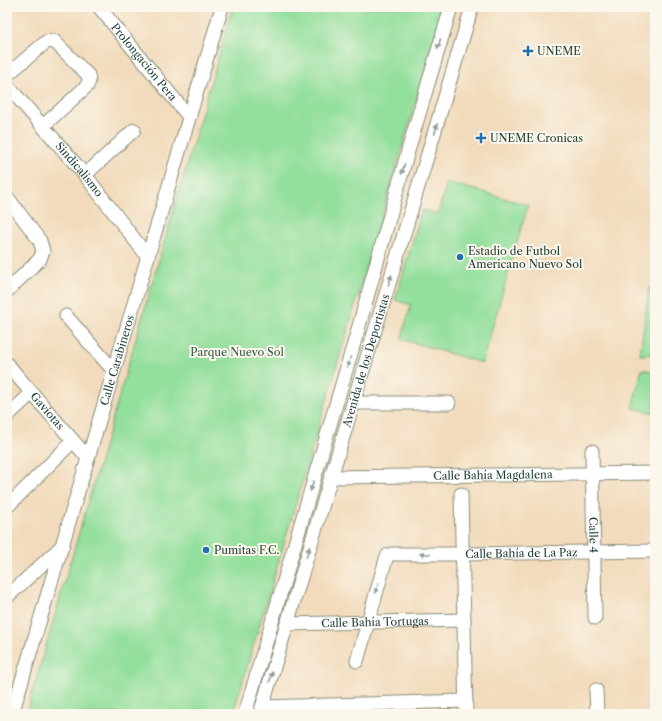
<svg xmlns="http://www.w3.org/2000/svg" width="662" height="721" viewBox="0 0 662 721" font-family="'Libre Caslon Text',serif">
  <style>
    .green { fill: #93df9c; stroke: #598e68 }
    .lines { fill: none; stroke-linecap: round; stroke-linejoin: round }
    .minor-casing { stroke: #888c78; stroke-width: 15 }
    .minor { stroke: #fff; stroke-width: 13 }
    .oneway { fill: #8f9e9a }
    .poi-dot { fill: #1f6fb2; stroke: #fbf7ec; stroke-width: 1.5 }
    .labels { text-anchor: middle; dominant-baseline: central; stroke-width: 4; stroke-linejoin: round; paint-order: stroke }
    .poi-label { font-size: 11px; fill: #1f3d34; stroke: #fbf7ec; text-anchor: start }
    .street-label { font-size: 11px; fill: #1f3d34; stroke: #fbf7ec }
    .park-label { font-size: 11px; fill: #365d49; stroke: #fbf7ec }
  </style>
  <rect width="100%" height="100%" fill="#fbf7ec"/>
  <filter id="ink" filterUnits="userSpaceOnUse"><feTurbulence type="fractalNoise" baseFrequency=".025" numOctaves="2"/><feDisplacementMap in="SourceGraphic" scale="8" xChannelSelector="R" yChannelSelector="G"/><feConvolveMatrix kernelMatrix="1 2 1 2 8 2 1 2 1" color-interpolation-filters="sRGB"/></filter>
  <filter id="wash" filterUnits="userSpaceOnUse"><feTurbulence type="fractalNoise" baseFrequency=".012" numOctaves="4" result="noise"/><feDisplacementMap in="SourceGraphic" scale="16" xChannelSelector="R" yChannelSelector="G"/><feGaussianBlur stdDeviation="0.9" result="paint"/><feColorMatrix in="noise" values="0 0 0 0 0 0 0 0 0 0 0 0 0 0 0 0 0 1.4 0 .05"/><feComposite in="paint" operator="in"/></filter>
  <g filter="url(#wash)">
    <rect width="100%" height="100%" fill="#f2dbbc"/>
    <!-- green -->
    <path class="green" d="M 233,7 L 444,7 L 233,714 L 26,714 Z
      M 447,182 L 528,205 L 482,363 L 401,339 L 411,305 L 395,300 L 422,210 L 438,214 Z
      M 649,288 L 655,288 L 655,354 L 640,355 Z
      M 642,369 L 655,372 L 655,413 L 632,408 Z"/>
  </g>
  <g filter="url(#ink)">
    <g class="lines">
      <!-- minor casing -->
      <g class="minor-casing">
        <g id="minor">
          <path id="s1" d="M 99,7 L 189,117"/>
          <path d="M 7,75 L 46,42 L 54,41 L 88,75 L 89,81 L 87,86 L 43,126"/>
          <path id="s2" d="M 7,85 L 85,175 L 148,257"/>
          <path d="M 85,175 L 134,130"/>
          <path d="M 7,197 L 40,241 L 43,251 L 40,259 L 7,291"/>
          <path d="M 66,316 L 114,371"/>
          <path id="s3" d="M 7,364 L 87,457"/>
          <path d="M 353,403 L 449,403"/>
          <path d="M 7,416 L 32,393"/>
          <path id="s4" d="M 592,451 L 595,618"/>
          <path id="s5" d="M 331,477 L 655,473"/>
          <path d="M 461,494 L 466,714"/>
          <path d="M 7,507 L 73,441"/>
          <path d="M 7,597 L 63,545"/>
          <path id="s6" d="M 287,624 L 464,620"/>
          <path id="s7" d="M 357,661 L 386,559 L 388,555 L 392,554 L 462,554 L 655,551"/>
          <path d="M 596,690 L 597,714"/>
          <path d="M 262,707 L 466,701"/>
          <path id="s8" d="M 12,714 L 222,7"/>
          <path d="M 245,714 L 357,333 L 410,144 L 451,7"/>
          <path id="s9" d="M 260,714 L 472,7"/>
        </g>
      </g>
      <!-- minor -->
      <use href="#minor" class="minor"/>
    </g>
    <!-- one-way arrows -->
    <defs><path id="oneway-solid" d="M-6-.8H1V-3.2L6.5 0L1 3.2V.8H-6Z"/></defs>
    <g class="oneway">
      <use href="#oneway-solid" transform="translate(439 44) rotate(106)"/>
      <use href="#oneway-solid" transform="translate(436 129) rotate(-74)"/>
      <use href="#oneway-solid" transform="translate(403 169) rotate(106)"/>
      <use href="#oneway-solid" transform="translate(390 280) rotate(-73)"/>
      <use href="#oneway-solid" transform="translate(349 362) rotate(106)"/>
      <use href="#oneway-solid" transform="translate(312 486) rotate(106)"/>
      <use href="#oneway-solid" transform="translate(308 552) rotate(-73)"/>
      <use href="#oneway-solid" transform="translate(425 554) rotate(-180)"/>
      <use href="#oneway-solid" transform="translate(377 588) rotate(106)"/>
      <use href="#oneway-solid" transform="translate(271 677) rotate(-73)"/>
    </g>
  </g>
  <!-- markers -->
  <g class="poi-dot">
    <path d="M526 45h4v4h4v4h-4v4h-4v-4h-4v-4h4z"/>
    <path d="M479 132h4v4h4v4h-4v4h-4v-4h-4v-4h4z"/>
    <circle cx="460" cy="257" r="4"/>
    <circle cx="206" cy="550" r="4"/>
  </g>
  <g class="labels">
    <!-- poi labels -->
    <g class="poi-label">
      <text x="537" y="51">UNEME</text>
      <text x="490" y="138">UNEME Cronicas</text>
      <text x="468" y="251">Estadio de Futbol<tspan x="468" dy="13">Americano Nuevo Sol</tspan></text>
      <text x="214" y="550">Pumitas F.C.</text>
    </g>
    <!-- street labels -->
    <g class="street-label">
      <text stroke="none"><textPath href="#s1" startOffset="71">Prolongación Pera</textPath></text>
      <text stroke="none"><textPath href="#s2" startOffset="111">Sindicalismo</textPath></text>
      <text stroke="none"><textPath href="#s8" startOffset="369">Calle Carabineros</textPath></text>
      <text stroke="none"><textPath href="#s9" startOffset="369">Avenida de los Deportistas</textPath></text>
      <text stroke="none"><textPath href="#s3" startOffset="62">Gaviotas</textPath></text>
      <text stroke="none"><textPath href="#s5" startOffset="162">Calle Bahía Magdalena</textPath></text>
      <text stroke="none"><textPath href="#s4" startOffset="84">Calle 4</textPath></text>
      <text stroke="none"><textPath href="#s7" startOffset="244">Calle Bahía de La Paz</textPath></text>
      <text stroke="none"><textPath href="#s6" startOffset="88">Calle Bahía Tortugas</textPath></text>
    </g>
    <!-- park labels -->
    <g class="park-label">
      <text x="237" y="352">Parque Nuevo Sol</text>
    </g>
  </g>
  <!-- margin -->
  <rect width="662" height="721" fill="none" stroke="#fbf7ec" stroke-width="24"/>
</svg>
